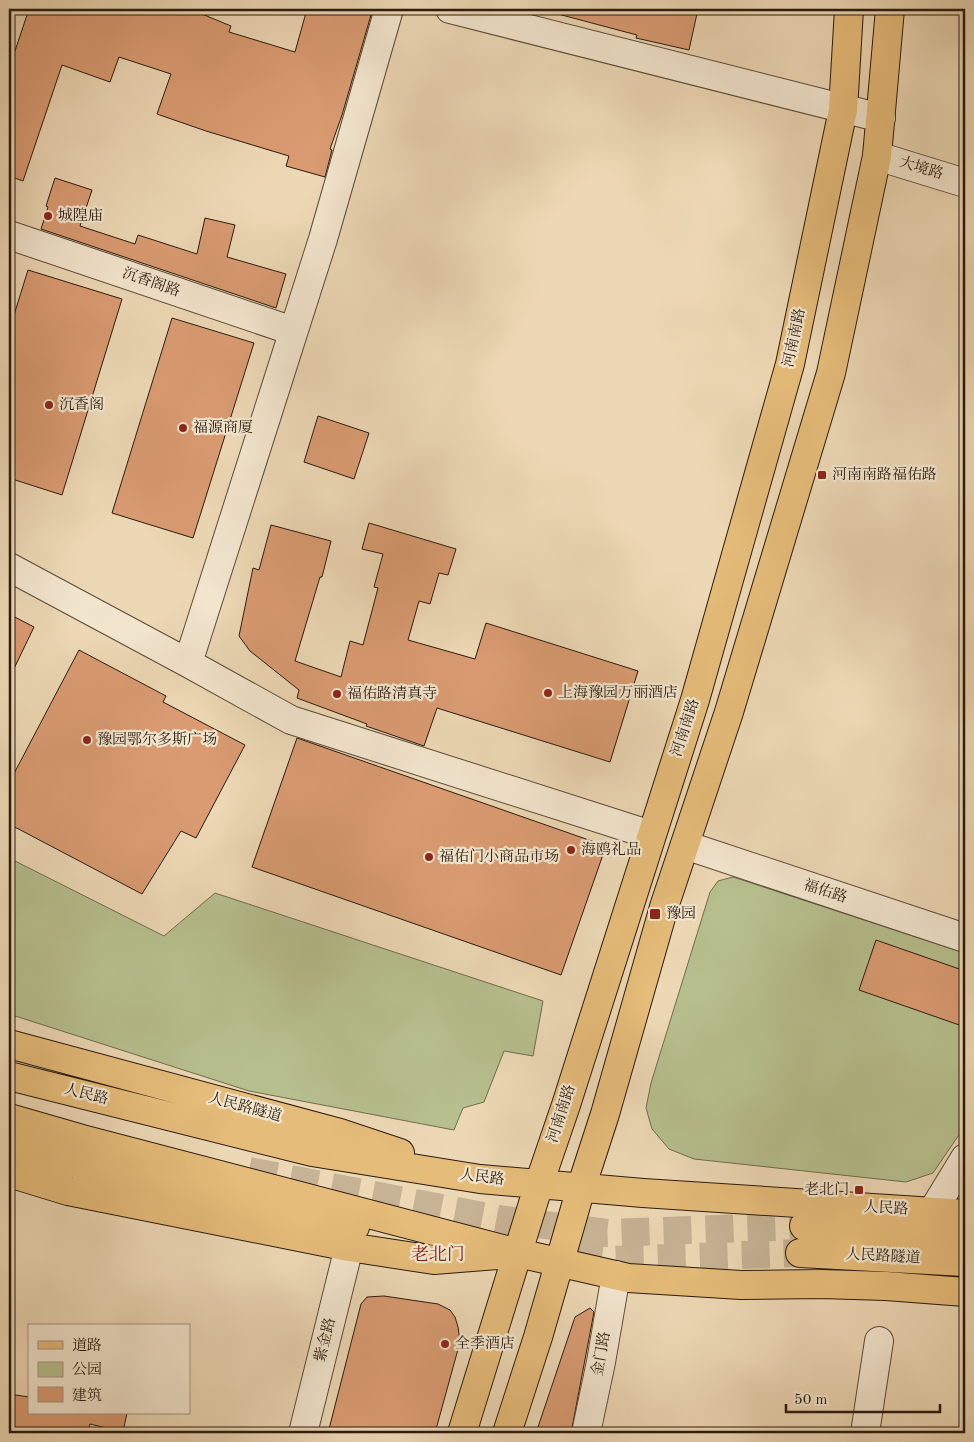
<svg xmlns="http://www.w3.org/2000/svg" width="974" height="1442" viewBox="0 0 974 1442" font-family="'Old Standard TT','Noto Serif SC',serif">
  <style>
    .green { fill: #b7bf8e; stroke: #706c4e }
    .building { fill: #da9b72; stroke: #2a1a0e }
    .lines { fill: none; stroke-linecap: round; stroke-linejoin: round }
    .major-tunnel { stroke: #c6b294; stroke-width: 28; stroke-dasharray: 28 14; stroke-linecap: butt }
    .minor-casing { stroke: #5b4a38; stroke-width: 30 }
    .major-casing { stroke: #2a1a0e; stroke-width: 30 }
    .minor { stroke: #f3e6cf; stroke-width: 28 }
    .major { stroke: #e6bc7a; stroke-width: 28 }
    .poi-dot { fill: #8f2418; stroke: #f3e6cf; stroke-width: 2 }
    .labels { text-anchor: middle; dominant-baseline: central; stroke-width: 4.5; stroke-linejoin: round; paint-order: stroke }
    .street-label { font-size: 15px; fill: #2a1a0e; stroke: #f3e6cf }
    .poi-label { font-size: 15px; fill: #2a1a0e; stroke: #f3e6cf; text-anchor: start }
    .quarter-label { font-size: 18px; fill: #7a1f14; stroke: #f3e6cf }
  </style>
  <rect width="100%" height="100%" fill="#edd8b5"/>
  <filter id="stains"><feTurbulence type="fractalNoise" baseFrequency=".004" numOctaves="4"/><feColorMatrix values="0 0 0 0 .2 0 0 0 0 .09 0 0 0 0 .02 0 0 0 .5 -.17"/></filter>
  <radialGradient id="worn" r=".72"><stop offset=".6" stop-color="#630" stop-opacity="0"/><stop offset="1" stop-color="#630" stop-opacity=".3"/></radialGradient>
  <!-- green -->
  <path class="green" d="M 9,858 L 164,936 L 215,893 L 543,1001 L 533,1056 L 504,1051 L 484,1102 L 463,1108 L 454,1130 L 249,1091 L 9,1014 Z
    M 733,877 L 965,953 L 965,1126 L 933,1173 L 906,1182 L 694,1159 L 669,1149 L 652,1129 L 646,1108 L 651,1083 L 710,892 L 718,881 Z"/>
  <!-- building -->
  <path class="building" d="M 29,9 L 190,9 L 231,26 L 229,32 L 295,52 L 307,9 L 347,9 L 371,15 L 342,115 L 330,149 L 332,150 L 325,177 L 286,166 L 289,156 L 206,131 L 157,114 L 171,74 L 119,57 L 110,82 L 62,65 L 23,181 L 9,176 L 9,69 Z
    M 558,9 L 698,9 L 689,50 L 636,38 L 637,35 L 558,14 Z
    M 55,178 L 92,190 L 80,226 L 135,244 L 138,235 L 197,254 L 205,218 L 235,225 L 227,257 L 286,274 L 276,308 L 41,229 L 48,207 L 46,206 Z
    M 28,270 L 122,299 L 62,495 L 9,478 L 9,331 Z
    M 172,318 L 254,343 L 193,538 L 112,513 Z
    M 318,416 L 369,433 L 354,479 L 304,462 Z
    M 369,523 L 456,549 L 448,575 L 439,573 L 430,604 L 419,601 L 408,640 L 475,659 L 486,623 L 638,671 L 610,762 L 437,708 L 424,746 L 366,726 L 367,724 L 297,698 L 299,690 L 250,651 L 239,636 L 253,568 L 259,570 L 271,525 L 331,541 L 322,577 L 320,577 L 295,661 L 341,677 L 350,641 L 363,645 L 378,588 L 374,587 L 383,554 L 362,549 Z
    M 9,614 L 34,627 L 9,679 Z
    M 79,650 L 166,696 L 163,702 L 245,745 L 196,838 L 181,831 L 142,894 L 9,824 L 9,783 Z
    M 297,738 L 606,846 L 561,975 L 252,867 Z
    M 876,940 L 965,971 L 965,1027 L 859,990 Z
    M 384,1296 L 438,1304 L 450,1310 L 455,1317 L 458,1327 L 460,1342 L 435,1433 L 328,1433 L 361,1304 L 367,1297 Z
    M 590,1308 L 594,1312 L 571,1433 L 536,1433 L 575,1317 Z
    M 9,1394 L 29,1397 L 29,1413 L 127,1413 L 123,1432 L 90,1424 L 88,1433 L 9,1433 Z"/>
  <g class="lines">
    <!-- major-tunnel -->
    <path class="major-tunnel" d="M 249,1171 L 498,1219 L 607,1233 L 804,1226
      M 574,1256 L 607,1260 L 800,1253"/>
    <!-- minor casing -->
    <g class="minor-casing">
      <path id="minor" d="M 450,9 L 881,118
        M 877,156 L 965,183
        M 9,235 L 293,331
        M 9,567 L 188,663 L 291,720 L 651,835
        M 188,663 L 323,239 L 389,9
        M 685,845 L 965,938
        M 932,1212 L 965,1158
        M 303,1433 L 349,1247
        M 586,1433 L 601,1362 L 616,1275
        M 865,1433 L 879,1341"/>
    </g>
    <!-- major casing -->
    <g class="major-casing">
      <path id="major" d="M 9,1044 L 340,1133 L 400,1153
        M 9,1076 L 312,1152 L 480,1179 L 643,1193 L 965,1214
        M 9,1118 L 82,1139 L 518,1253 L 628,1278 L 741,1285 L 821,1284 L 886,1286 L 965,1292
        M 9,1147 L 273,1214 L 355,1227
        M 9,1173 L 68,1191 L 349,1247 L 434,1260 L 497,1255
        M 804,1226 L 965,1234
        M 800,1253 L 965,1262
        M 462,1433 L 539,1184 L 566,1105 L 695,700 L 790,364 L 843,110 L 849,9
        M 507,1433 L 538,1337 L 581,1188 L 605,1114 L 664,907 L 729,712 L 831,373 L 877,156 L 890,9"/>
    </g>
    <!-- minor -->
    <use href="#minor" class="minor"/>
    <!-- major -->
    <use href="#major" class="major"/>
  </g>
  <!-- markers -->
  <g class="poi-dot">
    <circle cx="48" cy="216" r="5"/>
    <circle cx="49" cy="405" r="5"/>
    <circle cx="183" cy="428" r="5"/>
    <rect x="817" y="470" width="10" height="10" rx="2.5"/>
    <circle cx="548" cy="693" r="5"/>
    <circle cx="337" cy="694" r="5"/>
    <circle cx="87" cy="740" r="5"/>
    <circle cx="571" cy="850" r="5"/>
    <circle cx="429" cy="857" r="5"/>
    <rect x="649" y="908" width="12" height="12" rx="2.5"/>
    <rect x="854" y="1185" width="10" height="10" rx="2.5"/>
    <circle cx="445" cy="1344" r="5"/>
  </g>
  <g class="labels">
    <!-- street labels -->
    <g class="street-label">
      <text transform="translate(921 169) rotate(17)">大境路</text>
      <text transform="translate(151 283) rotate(19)">沉香阁路</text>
      <text transform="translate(795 338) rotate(-78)">河南南路</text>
      <text transform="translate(686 728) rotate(-72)">河南南路</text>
      <text transform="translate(825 892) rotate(18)">福佑路</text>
      <text transform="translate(86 1095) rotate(14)">人民路</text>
      <text transform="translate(245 1108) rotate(15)">人民路隧道</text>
      <text transform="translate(562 1114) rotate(-72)">河南南路</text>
      <text transform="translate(482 1178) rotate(7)">人民路</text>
      <text transform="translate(886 1209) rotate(3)">人民路</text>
      <text transform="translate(883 1257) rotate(3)">人民路隧道</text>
      <text transform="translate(326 1340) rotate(-76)">紫金路</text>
      <text transform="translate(602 1354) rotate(-80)">金门路</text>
    </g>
    <!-- poi labels -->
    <g class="poi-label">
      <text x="58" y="216">城隍庙</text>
      <text x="59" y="405">沉香阁</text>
      <text x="193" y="428">福源商厦</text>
      <text x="832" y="475">河南南路福佑路</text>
      <text x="558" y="693">上海豫园万丽酒店</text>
      <text x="347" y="694">福佑路清真寺</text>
      <text x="97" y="740">豫园鄂尔多斯广场</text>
      <text x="581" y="850">海鸥礼品</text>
      <text x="439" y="857">福佑门小商品市场</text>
      <text x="666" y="914">豫园</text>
      <text x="849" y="1190" text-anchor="end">老北门</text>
      <text x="455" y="1344">全季酒店</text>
    </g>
    <!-- quarter labels -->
    <g class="quarter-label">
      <text x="438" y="1255">老北门</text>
    </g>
  </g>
  <!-- margin -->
  <rect width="974" height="1442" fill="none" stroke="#edd8b5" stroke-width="30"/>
  <rect x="10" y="10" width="954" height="1422" fill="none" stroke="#2a1a0e" stroke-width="2.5"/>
  <rect x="15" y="15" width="944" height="1412" fill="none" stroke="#2a1a0e"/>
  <!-- legend -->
  <rect x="28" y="1324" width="162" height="90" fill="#f3e6cf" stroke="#a39482"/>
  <rect x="38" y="1341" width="25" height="8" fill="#e6bc7a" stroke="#a39482"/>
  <text x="72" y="1350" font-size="15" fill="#2a1a0e">道路</text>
  <rect x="38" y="1362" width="25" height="15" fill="#b7bf8e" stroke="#a39482"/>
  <text x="72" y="1374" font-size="15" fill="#2a1a0e">公园</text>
  <rect x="38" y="1387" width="25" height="15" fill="#da9b72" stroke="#a39482"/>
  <text x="72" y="1400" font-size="15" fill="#2a1a0e">建筑</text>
  <!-- scale -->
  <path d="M786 1404v8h154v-8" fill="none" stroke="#2a1a0e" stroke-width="2.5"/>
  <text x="794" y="1404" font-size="15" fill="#2a1a0e" stroke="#f3e6cf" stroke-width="4" paint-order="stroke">50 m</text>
  <rect width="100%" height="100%" filter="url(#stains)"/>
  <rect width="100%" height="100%" fill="url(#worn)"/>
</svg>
